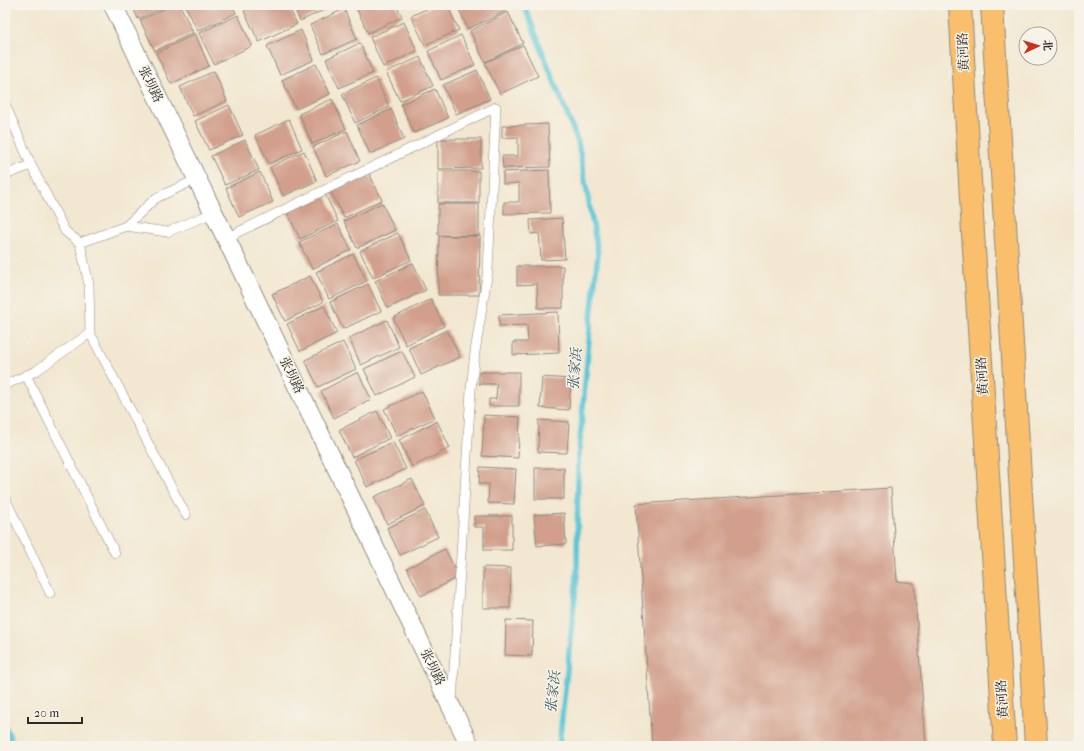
<svg xmlns="http://www.w3.org/2000/svg" width="1084" height="751" viewBox="0 0 1084 751" font-family="'IM FELL French Canon','Noto Serif SC',serif">
  <style>
    .lines { fill: none; stroke-linecap: round; stroke-linejoin: round }
    .stream { stroke: #5cc6d7; stroke-width: 5.5 }
    .building { fill: #d19f8b }
    .service-casing { stroke: #8e897e; stroke-width: 10 }
    .minor-casing { stroke: #8e897e; stroke-width: 20 }
    .primary-casing { stroke: #8e897e; stroke-width: 24 }
    .service { stroke: #fff; stroke-width: 9 }
    .minor { stroke: #fff; stroke-width: 18 }
    .primary { stroke: #f9bf6c; stroke-width: 22 }
    .labels { text-anchor: middle; dominant-baseline: central; stroke-width: 3; stroke-linejoin: round; paint-order: stroke }
    .street-label { font-size: 13px; fill: #2b2b2b; stroke: #f7f3e8 }
    .water-label { font-size: 14px; font-style: italic; fill: #3a5a5f; stroke: #f7f3e8 }
  </style>
  <rect width="100%" height="100%" fill="#f7f3e8"/>
  <filter id="ink" filterUnits="userSpaceOnUse"><feTurbulence type="fractalNoise" baseFrequency=".025" numOctaves="2"/><feDisplacementMap in="SourceGraphic" scale="8" xChannelSelector="R" yChannelSelector="G"/><feConvolveMatrix kernelMatrix="1 2 1 2 8 2 1 2 1" color-interpolation-filters="sRGB"/></filter>
  <filter id="wash" filterUnits="userSpaceOnUse"><feTurbulence type="fractalNoise" baseFrequency=".012" numOctaves="4" result="noise"/><feDisplacementMap in="SourceGraphic" scale="16" xChannelSelector="R" yChannelSelector="G"/><feGaussianBlur stdDeviation="0.9" result="paint"/><feColorMatrix in="noise" values="0 0 0 0 0 0 0 0 0 0 0 0 0 0 0 0 0 1.4 0 .05"/><feComposite in="paint" operator="in"/></filter>
  <g filter="url(#wash)">
    <rect width="100%" height="100%" fill="#f2e7d0"/>
    <g class="lines">
      <!-- stream -->
      <path class="stream" d="M 524,5 L 578,142 L 598,253 L 591,318 L 578,463 L 577,576 L 559,746
        M 5,726 L 14,746"/>
    </g>
    <g id="blocks">
      <!-- building -->
      <path class="building" d="M 132,5 L 167,5 L 138,19 Z
        M 172,5 L 180,5 L 193,33 L 155,51 L 140,20 Z
        M 185,5 L 232,5 L 236,13 L 198,31 Z
        M 257,5 L 288,5 L 297,24 L 259,42 L 244,11 Z
        M 293,5 L 335,5 L 300,21 Z
        M 355,5 L 396,5 L 402,17 L 368,33 Z
        M 435,5 L 447,5 L 459,30 L 425,45 L 411,16 Z
        M 457,5 L 504,5 L 506,11 L 468,29 Z
        M 344,9 L 357,39 L 323,54 L 310,25 Z
        M 508,12 L 523,43 L 485,62 L 470,31 Z
        M 238,15 L 252,46 L 214,64 L 199,33 Z
        M 404,22 L 417,51 L 383,67 L 370,37 Z
        M 301,30 L 314,60 L 280,75 L 267,46 Z
        M 195,34 L 209,66 L 171,84 L 156,53 Z
        M 461,35 L 475,65 L 441,80 L 428,51 Z
        M 360,43 L 373,73 L 339,88 L 326,59 Z
        M 523,45 L 538,76 L 500,94 L 485,63 Z
        M 420,57 L 433,86 L 400,101 L 386,72 Z
        M 316,64 L 330,94 L 296,109 L 282,80 Z
        M 477,70 L 490,99 L 456,114 L 443,85 Z
        M 214,71 L 227,101 L 193,116 L 180,87 Z
        M 376,78 L 389,107 L 355,123 L 342,94 Z
        M 435,89 L 448,118 L 414,133 L 401,104 Z
        M 332,99 L 346,129 L 312,144 L 299,114 Z
        M 229,105 L 243,135 L 209,150 L 195,121 Z
        M 391,109 L 404,139 L 370,154 L 357,125 Z
        M 289,119 L 302,149 L 269,164 L 255,135 Z
        M 548,124 L 550,167 L 503,168 L 502,156 L 518,156 L 518,137 L 502,138 L 502,126 Z
        M 347,131 L 360,161 L 326,176 L 313,147 Z
        M 438,139 L 481,139 L 481,168 L 438,169 Z
        M 245,140 L 259,170 L 225,185 L 211,156 Z
        M 304,151 L 317,181 L 283,196 L 270,167 Z
        M 549,170 L 550,213 L 504,214 L 504,202 L 519,202 L 519,183 L 503,184 L 503,172 Z
        M 438,171 L 479,171 L 479,203 L 438,203 Z
        M 260,172 L 273,202 L 239,217 L 226,188 Z
        M 369,173 L 382,200 L 344,218 L 331,192 Z
        M 325,194 L 338,221 L 300,239 L 287,212 Z
        M 382,203 L 395,230 L 357,248 L 344,221 Z
        M 438,204 L 479,204 L 479,236 L 438,235 Z
        M 562,218 L 565,259 L 541,260 L 539,233 L 531,234 L 530,220 Z
        M 338,224 L 351,250 L 312,269 L 299,242 Z
        M 398,233 L 411,260 L 373,278 L 360,251 Z
        M 439,236 L 480,236 L 479,295 L 438,295 Z
        M 353,254 L 367,281 L 329,299 L 316,272 Z
        M 413,263 L 426,290 L 388,308 L 375,281 Z
        M 517,266 L 563,266 L 563,308 L 538,308 L 537,284 L 517,285 Z
        M 310,276 L 323,302 L 285,321 L 272,294 Z
        M 368,284 L 381,311 L 343,329 L 330,302 Z
        M 431,299 L 444,326 L 406,345 L 393,318 Z
        M 324,306 L 337,333 L 300,351 L 287,324 Z
        M 558,312 L 559,353 L 513,355 L 513,342 L 528,342 L 527,325 L 499,326 L 499,315 Z
        M 387,320 L 399,347 L 361,365 L 349,338 Z
        M 447,330 L 460,357 L 421,375 L 409,348 Z
        M 343,342 L 356,369 L 318,387 L 305,360 Z
        M 402,351 L 415,377 L 377,396 L 364,369 Z
        M 358,372 L 371,399 L 334,418 L 321,391 Z
        M 479,372 L 519,372 L 519,406 L 489,406 L 489,399 L 496,399 L 497,384 L 479,384 Z
        M 542,377 L 571,379 L 569,410 L 540,408 Z
        M 422,391 L 435,418 L 397,436 L 384,409 Z
        M 377,411 L 390,438 L 352,457 L 339,430 Z
        M 484,415 L 520,417 L 518,458 L 482,456 Z
        M 539,420 L 569,422 L 567,453 L 538,452 Z
        M 437,421 L 450,448 L 412,467 L 399,440 Z
        M 393,442 L 406,469 L 367,487 L 354,460 Z
        M 480,467 L 516,469 L 514,504 L 488,503 L 489,484 L 479,484 Z
        M 535,468 L 564,468 L 564,499 L 535,499 Z
        M 412,479 L 425,506 L 387,524 L 374,497 Z
        M 891,488 L 897,581 L 914,583 L 926,746 L 652,746 L 636,504 Z
        M 425,510 L 438,537 L 400,555 L 387,528 Z
        M 564,513 L 566,544 L 537,546 L 534,515 Z
        M 474,516 L 512,516 L 512,550 L 484,550 L 484,527 L 474,527 Z
        M 445,549 L 459,577 L 421,596 L 407,568 Z
        M 483,567 L 511,568 L 510,608 L 483,608 Z
        M 506,620 L 533,621 L 532,656 L 505,655 Z"/>
    </g>
  </g>
  <g filter="url(#ink)">
    <use href="#blocks" fill-opacity="0" stroke="#8e897e" stroke-width="1"/>
    <g class="lines">
      <!-- service casing -->
      <g class="service-casing">
        <path id="service" d="M 5,104 L 31,165 L 65,231 L 80,243 L 126,226 L 156,198 L 197,179
          M 5,175 L 31,165
          M 126,226 L 167,232 L 213,213
          M 226,238 L 496,107 L 488,270 L 475,352 L 471,390 L 452,702
          M 90,333 L 186,515
          M 26,375 L 115,553
          M 5,385 L 36,371 L 90,333 L 89,285 L 80,243
          M 5,498 L 50,593"/>
      </g>
      <!-- minor casing -->
      <g class="minor-casing">
        <path id="minor" d="M 113,5 L 197,179 L 226,238 L 470,746"/>
      </g>
      <!-- primary casing -->
      <g class="primary-casing">
        <path id="primary" d="M 960,5 L 973,233 L 1005,746
          M 992,5 L 1036,746"/>
      </g>
      <!-- service -->
      <use href="#service" class="service"/>
      <!-- minor -->
      <use href="#minor" class="minor"/>
      <!-- primary -->
      <use href="#primary" class="primary"/>
    </g>
  </g>
  <g class="labels">
    <!-- street labels -->
    <g class="street-label">
      <text transform="translate(963 52) rotate(-93)">黄河路</text>
      <text transform="translate(151 84) rotate(64)">张坝路</text>
      <text transform="translate(292 375) rotate(64)">张坝路</text>
      <text transform="translate(982 376) rotate(-94)">黄河路</text>
      <text transform="translate(433 667) rotate(64)">张坝路</text>
      <text transform="translate(1002 699) rotate(-94)">黄河路</text>
    </g>
    <!-- water labels -->
    <g class="water-label">
      <text transform="translate(575 369) rotate(-85)">张家浜</text>
      <text transform="translate(553 692) rotate(-84)">张家浜</text>
    </g>
  </g>
  <!-- margin -->
  <rect width="1084" height="751" fill="none" stroke="#f7f3e8" stroke-width="20"/>
  <!-- north arrow -->
  <g transform="translate(1038 46) rotate(86)"><circle r="19" fill="#f7f3e8" stroke="#a5a39c"/>
  <path d="M0-3L7 15L0 10L-7 15Z" fill="#c8321e"/>
  <text y="-6" font-size="11" font-weight="bold" text-anchor="middle" fill="#2b2b2b">北</text>
  </g>
  <!-- scale -->
  <path d="M28 717v6h54v-6" fill="none" stroke="#2b2b2b" stroke-width="2"/>
  <text x="34" y="717" font-size="12" fill="#2b2b2b" stroke="#f7f3e8" stroke-width="3" paint-order="stroke">20 m</text>
</svg>
